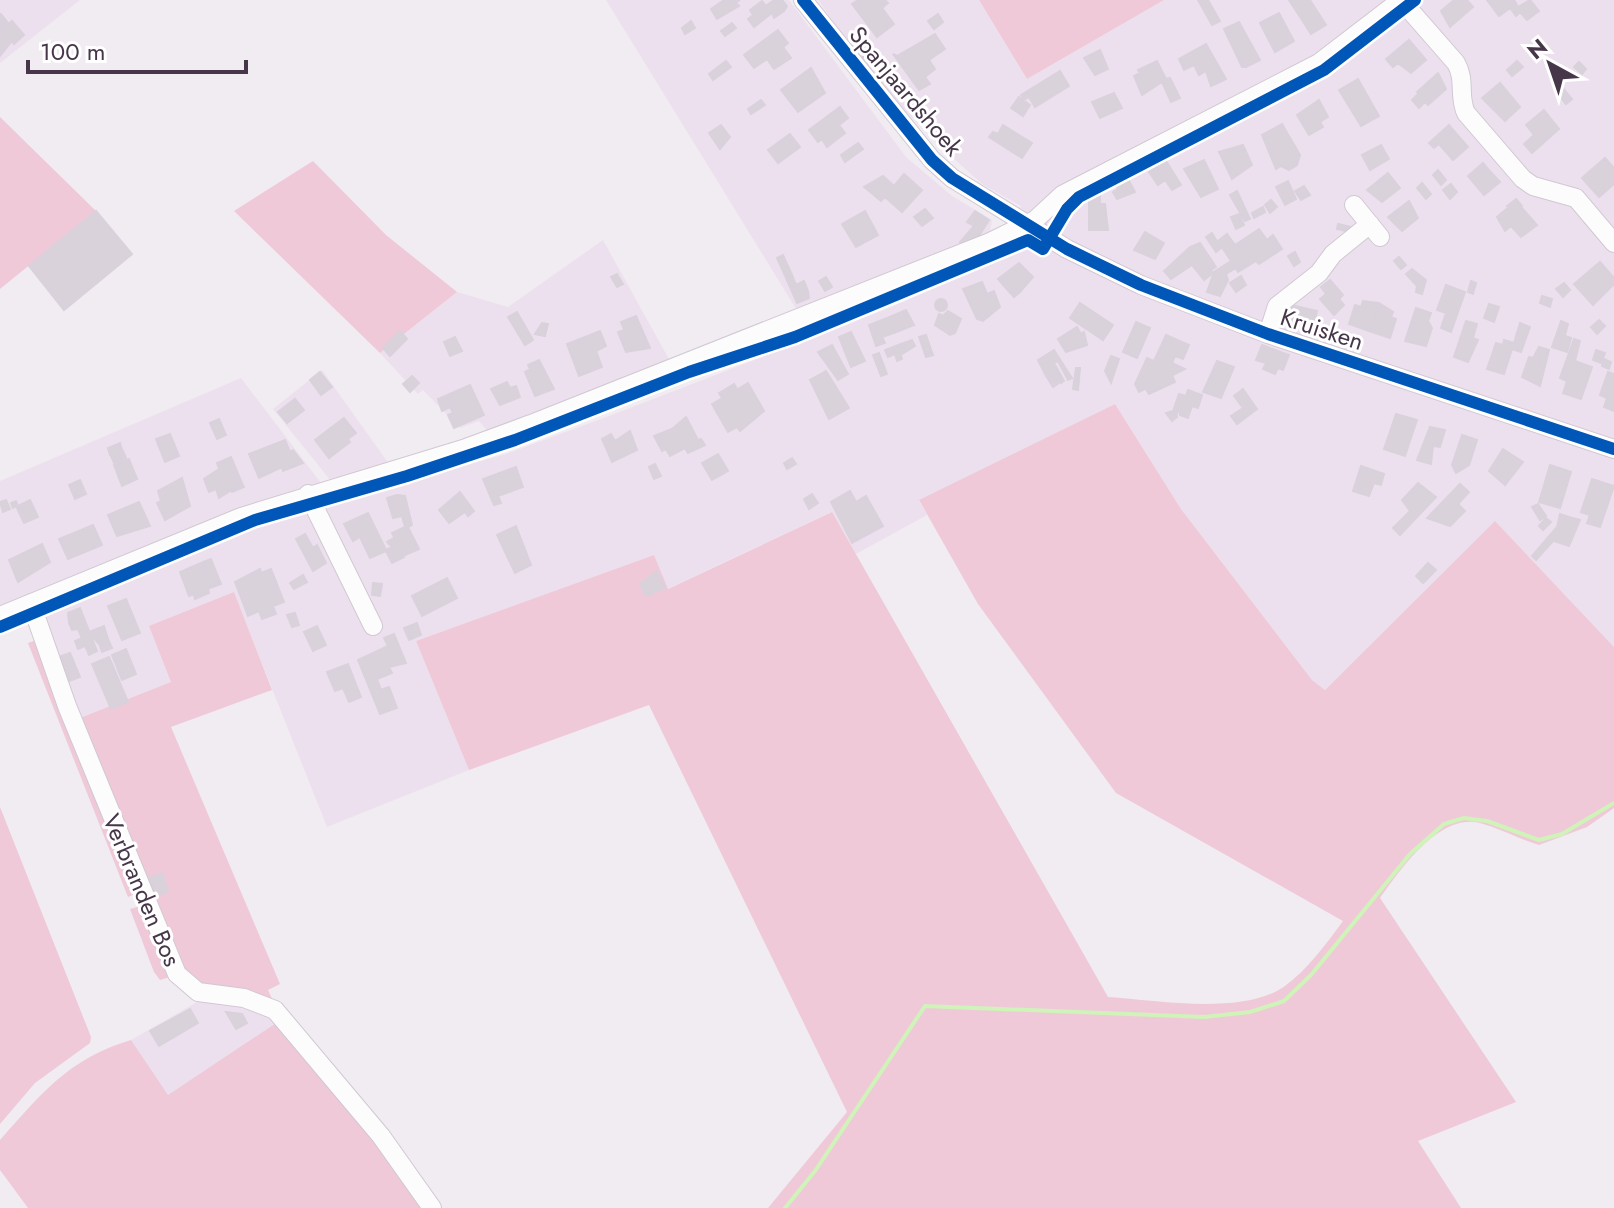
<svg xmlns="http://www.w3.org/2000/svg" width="1614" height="1208" viewBox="0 0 1614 1208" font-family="Jost,sans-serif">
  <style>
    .residential { fill: #ede0ee }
    .green { fill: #efc9d8 }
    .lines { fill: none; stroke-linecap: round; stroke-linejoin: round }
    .stream { stroke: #cff3b9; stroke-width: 4 }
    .building { fill: #d9d2da; stroke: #d9d1db; stroke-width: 2 }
    .minor-casing { stroke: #d0c8d2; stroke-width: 20 }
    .minor { stroke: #fdfcfd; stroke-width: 18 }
    .cycleway-casing { stroke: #fff; stroke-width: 17 }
    .cycleway { stroke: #0057b8; stroke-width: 12 }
    .labels { text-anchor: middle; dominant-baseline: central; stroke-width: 6; stroke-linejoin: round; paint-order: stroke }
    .street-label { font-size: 24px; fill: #47364a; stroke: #fff }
  </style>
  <rect width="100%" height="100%" fill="#f1ebf2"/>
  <!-- residential -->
  <path class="residential" d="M 0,0 L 80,0 L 0,63 Z
    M 606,0 L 789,0 L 906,157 L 952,196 L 992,220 L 990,232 L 798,312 Z
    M 818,0 L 979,0 L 1027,79 L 1164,0 L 1614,0 L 1614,647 L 1495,521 L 1325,690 L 1312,680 L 1181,509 L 1115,404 L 919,501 L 927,515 L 856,554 L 831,512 L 667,589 L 654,555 L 416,641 L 469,770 L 327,827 L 234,593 L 172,682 L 80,718 L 41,612 L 262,523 L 506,454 L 609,416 L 889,308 L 1023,249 L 1005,227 L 1021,206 L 982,184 L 931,138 L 866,68 Z
    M 603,240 L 670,361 L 489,433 L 479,421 L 460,428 L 423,390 L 418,394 L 380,353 L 457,292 L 508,307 Z
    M 322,370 L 389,464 L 331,481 L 273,409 Z
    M 241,378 L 321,483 L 0,608 L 0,481 Z
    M 204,998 L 247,1004 L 279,1021 L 167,1096 L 131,1040 Z"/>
  <!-- green -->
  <path class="green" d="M 979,0 L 1164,0 L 1027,79 Z
    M 0,117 L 96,211 L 0,289 Z
    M 313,161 L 386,235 L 457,292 L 380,353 L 234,211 Z
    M 1115,404 L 1181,509 L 1312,680 L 1325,690 L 1495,521 L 1614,647 L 1614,808 L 1587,827 L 1539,845 C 1519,839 1499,828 1480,823 C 1439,813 1401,869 1380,898 L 1516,1102 L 1418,1141 L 1461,1208 L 768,1208 L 847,1112 L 649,705 L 469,770 L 416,641 L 654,555 L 668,589 L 832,512 L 1108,997 C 1157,1000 1243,1016 1285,986 C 1307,970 1327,943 1343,921 L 1116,793 L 978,604 L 919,500 Z
    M 234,592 L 272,690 L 171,727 L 280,984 L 268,990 L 274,1003 L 189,983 L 80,718 L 171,682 L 149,626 Z
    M 37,640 L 139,892 L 128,897 L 28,643 Z
    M 0,807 L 91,1037 L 90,1043 L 35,1083 L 0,1124 Z
    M 144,905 L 173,976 L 160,980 L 154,972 L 130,909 Z
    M 279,1021 L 426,1208 L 28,1208 L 0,1170 L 0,1140 C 42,1093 68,1059 131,1040 L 168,1095 Z"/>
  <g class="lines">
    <!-- stream -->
    <path class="stream" d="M 785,1208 L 815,1171 L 925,1006 L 1204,1017 L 1250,1012 L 1284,1001 L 1311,975 L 1410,854 L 1444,824 L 1464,818 L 1487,821 L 1539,840 L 1562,834 L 1614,803"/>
  </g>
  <!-- building -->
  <path class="building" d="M 724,0 L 740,0 L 736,2 L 739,6 L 717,19 L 711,9 Z
    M 774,0 L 782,0 L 787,6 L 784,11 L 774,18 L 772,13 L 754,27 L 748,19 Z
    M 858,0 L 885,0 L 888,3 L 882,8 L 894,24 L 877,37 L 852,4 Z
    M 1198,0 L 1208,0 L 1220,21 L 1212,25 Z
    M 1289,0 L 1310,0 L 1326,25 L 1311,34 Z
    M 1454,0 L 1467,0 L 1473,7 L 1450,27 L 1441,11 Z
    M 1487,0 L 1514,0 L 1518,7 L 1530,0 L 1539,11 L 1527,20 L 1520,12 L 1516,16 L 1510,8 L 1499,16 Z
    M 762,1 L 766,6 L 753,15 L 750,10 Z
    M 1279,13 L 1294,41 L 1275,52 L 1260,23 Z
    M 1,14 L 9,24 L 0,31 L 0,15 Z
    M 938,14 L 943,22 L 934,29 L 928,21 Z
    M 12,21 L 24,35 L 14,44 L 12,41 L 0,56 L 0,31 Z
    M 691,21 L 695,28 L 685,34 L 682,28 Z
    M 1239,22 L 1260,60 L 1246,67 L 1242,67 L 1224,29 Z
    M 732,23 L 736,28 L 725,36 L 721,31 Z
    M 778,30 L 788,43 L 783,47 L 791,58 L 774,69 L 767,59 L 754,68 L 744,55 Z
    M 935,34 L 945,49 L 929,60 L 935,69 L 925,77 L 930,84 L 919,90 L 893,54 L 897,56 Z
    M 1409,40 L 1426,60 L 1411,73 L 1398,63 L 1393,67 L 1386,59 Z
    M 1206,44 L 1226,79 L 1211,86 L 1206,71 L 1199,75 L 1194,65 L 1184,70 L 1179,59 Z
    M 1100,50 L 1108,69 L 1095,75 L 1084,58 Z
    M 870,52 L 876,61 L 867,66 L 861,58 Z
    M 726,61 L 731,67 L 713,80 L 709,74 Z
    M 1157,61 L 1166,79 L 1170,78 L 1180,98 L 1171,102 L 1162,82 L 1142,95 L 1134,76 L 1140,73 L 1138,70 Z
    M 1517,61 L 1523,67 L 1512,76 L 1507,70 Z
    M 1579,62 L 1586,69 L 1582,74 L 1574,67 Z
    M 811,68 L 825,93 L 798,112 L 781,90 Z
    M 1060,71 L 1069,86 L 1035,107 L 1029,97 L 1024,100 L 1021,95 Z
    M 1438,73 L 1446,89 L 1428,105 L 1417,92 Z
    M 1358,79 L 1379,116 L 1361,126 L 1339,90 Z
    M 1500,83 L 1520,107 L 1505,121 L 1482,98 Z
    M 1562,87 L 1572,99 L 1566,104 L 1556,92 Z
    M 1114,93 L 1122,108 L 1100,118 L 1092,102 Z
    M 1418,94 L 1425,102 L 1419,108 L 1412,100 Z
    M 1019,97 L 1030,105 L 1023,116 L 1011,108 Z
    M 761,100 L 765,105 L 751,114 L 748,109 Z
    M 1319,100 L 1328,117 L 1320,122 L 1323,127 L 1309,135 L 1297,115 Z
    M 840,107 L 848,118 L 839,125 L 845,133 L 827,147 L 822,139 L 818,142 L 809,130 Z
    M 1544,110 L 1559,129 L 1532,153 L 1524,144 L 1534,135 L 1526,125 Z
    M 1282,124 L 1300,155 L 1297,165 L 1289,170 L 1281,166 L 1276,169 L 1262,135 Z
    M 721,125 L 730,137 L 720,149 L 709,133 Z
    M 1003,125 L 1032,143 L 1022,158 L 989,137 L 993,132 L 998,134 Z
    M 1449,125 L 1454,131 L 1434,148 L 1429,143 Z
    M 1454,131 L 1468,147 L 1453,160 L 1439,144 Z
    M 790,134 L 800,147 L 778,163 L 768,150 Z
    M 858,143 L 863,149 L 845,162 L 841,155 Z
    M 1243,145 L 1252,165 L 1232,179 L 1219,152 Z
    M 1381,145 L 1389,159 L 1370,170 L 1362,155 Z
    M 1605,158 L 1614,168 L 1614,184 L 1599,197 L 1590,187 L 1599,179 L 1591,170 Z
    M 1204,160 L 1218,189 L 1201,197 L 1184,169 Z
    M 1166,161 L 1181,185 L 1172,190 L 1165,180 L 1158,185 L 1149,172 Z
    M 1483,163 L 1488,169 L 1481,174 L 1476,169 Z
    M 1476,169 L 1481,174 L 1488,169 L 1500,182 L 1484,195 L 1468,176 Z
    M 1438,170 L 1446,180 L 1441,185 L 1433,175 Z
    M 1591,170 L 1599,179 L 1590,187 L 1582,178 Z
    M 1388,173 L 1400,188 L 1382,202 L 1367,190 Z
    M 904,174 L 922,190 L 902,212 L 885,197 L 881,201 L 864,187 L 883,176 L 894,186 Z
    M 1128,179 L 1135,192 L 1117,199 L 1113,192 L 1118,189 L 1116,185 Z
    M 1288,181 L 1296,199 L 1285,205 L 1276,187 Z
    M 1422,183 L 1431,194 L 1426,199 L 1417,188 Z
    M 1451,184 L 1457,192 L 1450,199 L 1443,190 Z
    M 1304,186 L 1310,195 L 1301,200 L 1295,191 Z
    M 1237,191 L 1250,219 L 1245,221 L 1230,195 Z
    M 1100,196 L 1100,204 L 1105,204 L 1108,230 L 1089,230 L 1089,197 Z
    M 1516,199 L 1522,206 L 1514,213 L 1507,206 Z
    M 1271,200 L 1277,207 L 1270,213 L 1265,205 Z
    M 1409,201 L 1418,218 L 1402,231 L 1388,217 Z
    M 1263,207 L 1265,212 L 1254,218 L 1252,213 Z
    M 1509,207 L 1514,213 L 1521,207 L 1537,225 L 1521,237 L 1511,226 L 1505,231 L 1497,217 Z
    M 925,209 L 933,218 L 922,226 L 914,217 Z
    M 96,211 L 132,254 L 64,310 L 29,266 Z
    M 865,211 L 878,235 L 856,247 L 842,224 Z
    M 975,211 L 989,220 L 977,239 L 965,246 L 960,242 L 974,226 L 967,222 Z
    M 1239,214 L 1244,225 L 1236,229 L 1231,217 Z
    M 1338,224 L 1351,227 L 1350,232 L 1337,229 Z
    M 1259,229 L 1267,240 L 1273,235 L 1282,249 L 1259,264 L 1256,261 L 1238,272 L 1218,241 L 1227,234 L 1235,245 Z
    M 1145,232 L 1164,243 L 1155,259 L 1134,250 Z
    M 1212,233 L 1221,248 L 1216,252 L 1206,237 Z
    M 1200,243 L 1216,267 L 1211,270 L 1213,273 L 1204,280 L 1192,265 L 1171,279 L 1164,271 L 1190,247 Z
    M 1295,252 L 1300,262 L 1294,266 L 1288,256 Z
    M 783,255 L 792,275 L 786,278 L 777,258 Z
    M 1399,257 L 1406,265 L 1401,269 L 1394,261 Z
    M 1231,261 L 1236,268 L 1226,274 L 1228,280 L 1220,296 L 1207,292 L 1214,272 Z
    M 1600,262 L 1614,278 L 1614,284 L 1593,305 L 1574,284 Z
    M 1019,263 L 1033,277 L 1020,292 L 1010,280 L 1004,286 L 998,279 Z
    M 1412,269 L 1426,280 L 1422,294 L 1416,292 L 1417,286 L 1406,274 Z
    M 617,274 L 623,284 L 617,287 L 611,277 Z
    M 792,275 L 796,285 L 804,281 L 808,291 L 809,298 L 797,303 L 786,278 Z
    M 1241,276 L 1246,285 L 1236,292 L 1230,283 Z
    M 826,277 L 832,287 L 825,291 L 819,281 Z
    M 1010,280 L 1020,292 L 1014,297 L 1004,286 Z
    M 1330,280 L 1343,295 L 1339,299 L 1344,305 L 1334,315 L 1320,299 L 1326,294 L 1321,287 Z
    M 1471,281 L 1476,283 L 1473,294 L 1468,292 Z
    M 982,282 L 987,294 L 994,291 L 1000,307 L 983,321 L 977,319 L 963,289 Z
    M 1564,283 L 1570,290 L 1563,297 L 1556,289 Z
    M 1446,285 L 1465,292 L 1451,332 L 1441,328 L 1446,313 L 1437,310 Z
    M 1542,296 L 1552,299 L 1550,307 L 1540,303 Z
    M935 305a6 6 0 1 1 12 0a6 6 0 1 1-12 0Z
    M 1363,301 L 1379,303 L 1369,331 L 1349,324 L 1355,305 L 1361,307 Z
    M 1080,303 L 1113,325 L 1103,340 L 1070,318 Z
    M 1379,303 L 1393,312 L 1391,317 L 1396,319 L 1390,338 L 1369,331 Z
    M 1287,304 L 1317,311 L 1313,328 L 1283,321 Z
    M 1489,304 L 1499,307 L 1494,322 L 1484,318 Z
    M 1416,308 L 1431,313 L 1428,321 L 1432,328 L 1426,346 L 1405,341 Z
    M 906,310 L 914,325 L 894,333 L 887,318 Z
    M 948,311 L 961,319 L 955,333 L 950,335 L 935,325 L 939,314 L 943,316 Z
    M 517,312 L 533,340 L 525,345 L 508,317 Z
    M 636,316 L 650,348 L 626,352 L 618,332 L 624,330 L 621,322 Z
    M 887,318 L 894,333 L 882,337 L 885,343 L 876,346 L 869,325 Z
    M 1599,320 L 1605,326 L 1597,334 L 1591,327 Z
    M 1466,321 L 1477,324 L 1473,338 L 1478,340 L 1468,362 L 1454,357 Z
    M 1561,321 L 1568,324 L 1561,350 L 1552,347 Z
    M 1136,322 L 1150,328 L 1137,358 L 1123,352 Z
    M 542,323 L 548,324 L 545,336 L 535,334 Z
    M 1520,323 L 1530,327 L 1521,352 L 1512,349 L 1504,374 L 1487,369 L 1496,343 L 1503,345 L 1504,340 L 1514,343 Z
    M 1077,327 L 1081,334 L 1084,332 L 1087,345 L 1066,352 L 1058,339 Z
    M 400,331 L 407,339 L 390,356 L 383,348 Z
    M 600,331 L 606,346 L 596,351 L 602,367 L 579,376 L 567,344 Z
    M 851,332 L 865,361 L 851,367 L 839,337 Z
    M 926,335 L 933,355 L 926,357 L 919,337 Z
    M 1166,335 L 1189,345 L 1183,359 L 1175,356 L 1172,363 L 1185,369 L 1139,392 L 1135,384 L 1147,358 L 1154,361 Z
    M 1565,336 L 1571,338 L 1567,352 L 1561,350 Z
    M 455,337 L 462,351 L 450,356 L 444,342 Z
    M 1574,339 L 1580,341 L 1575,361 L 1592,367 L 1581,399 L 1563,393 L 1567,381 L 1560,378 Z
    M 912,340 L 915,346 L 902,354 L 898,345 Z
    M 832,345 L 848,374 L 838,380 L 818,352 Z
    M 898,345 L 902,359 L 897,361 L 895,354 L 888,357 L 885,350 Z
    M 1262,345 L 1289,355 L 1283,370 L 1278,368 L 1275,374 L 1263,369 L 1266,363 L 1256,360 Z
    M 1539,347 L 1549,350 L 1540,386 L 1522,377 L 1529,357 L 1533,358 Z
    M 1054,350 L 1072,378 L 1068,380 L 1058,361 L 1054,363 L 1064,381 L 1061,383 L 1054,371 L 1046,376 L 1038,360 Z
    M 1596,350 L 1605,353 L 1601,363 L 1593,360 Z
    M 879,353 L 887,374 L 881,376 L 873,355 Z
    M 1111,356 L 1119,359 L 1111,383 L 1105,371 Z
    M 1604,359 L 1611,362 L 1609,369 L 1602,366 Z
    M 539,360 L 554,389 L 535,396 L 525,372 L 530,369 L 528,365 Z
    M 1217,361 L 1234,367 L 1221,398 L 1203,392 Z
    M 1076,368 L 1080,368 L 1078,390 L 1073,389 Z
    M 826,371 L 849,408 L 829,419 L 810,380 Z
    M 320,372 L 332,387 L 321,395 L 310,380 Z
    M 1608,372 L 1614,374 L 1614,411 L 1604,407 L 1607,398 L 1600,395 Z
    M 1054,373 L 1059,383 L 1053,387 L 1047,377 Z
    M 1172,375 L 1175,382 L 1149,394 L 1145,388 Z
    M 412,376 L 419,383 L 410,392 L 403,384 Z
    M 507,382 L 510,388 L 516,386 L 520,397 L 500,405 L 491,389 Z
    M 748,383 L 764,411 L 740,431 L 737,427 L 728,432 L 712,404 Z
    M 734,384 L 737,389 L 722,398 L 719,393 Z
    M 470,385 L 484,415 L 454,428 L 448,415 L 453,413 L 450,407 L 442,411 L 438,399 Z
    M 1243,389 L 1257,409 L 1237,424 L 1231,416 L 1243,408 L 1234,396 Z
    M 1188,390 L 1202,395 L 1198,408 L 1192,406 L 1188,418 L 1180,415 L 1180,407 L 1177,414 L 1174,412 L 1177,417 L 1172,421 L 1166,413 L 1173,411 L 1179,394 L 1186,396 Z
    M 295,399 L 304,410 L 287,423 L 278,412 Z
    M 1396,414 L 1417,420 L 1405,456 L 1384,449 Z
    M 686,417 L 698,440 L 701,439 L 705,445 L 688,453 L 685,448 L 670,456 L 666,449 L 662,451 L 654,436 L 672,429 Z
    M 344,418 L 356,433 L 348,439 L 350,442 L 329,458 L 315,440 Z
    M 219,419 L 226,435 L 217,439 L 210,423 Z
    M 1430,427 L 1445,430 L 1440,447 L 1433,446 L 1431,464 L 1417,460 Z
    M 630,431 L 637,450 L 612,462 L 602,439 L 611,434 L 615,441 Z
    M 170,434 L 179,456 L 165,462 L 156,439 Z
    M 1462,435 L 1477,440 L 1469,465 L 1456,473 L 1452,465 Z
    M 285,440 L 290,452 L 293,450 L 303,463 L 283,471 L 282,467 L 259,478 L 249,454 Z
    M 120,443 L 122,450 L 110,455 L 108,448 Z
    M 1503,449 L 1523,462 L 1505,485 L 1489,471 Z
    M 123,451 L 126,458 L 114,463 L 111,456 Z
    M 718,454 L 728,471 L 712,480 L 702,463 Z
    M 231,457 L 242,483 L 219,498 L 216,489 L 209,492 L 204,479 L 219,469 L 217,463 Z
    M 792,458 L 796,464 L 787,469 L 784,463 Z
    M 129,459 L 137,479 L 122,486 L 114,465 Z
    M 655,464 L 661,476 L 654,479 L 649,467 Z
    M 1550,465 L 1571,472 L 1560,508 L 1539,502 Z
    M 1361,466 L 1384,474 L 1381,485 L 1374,483 L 1369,496 L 1353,491 Z
    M 516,467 L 523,487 L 498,496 L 501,503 L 494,505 L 483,479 Z
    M 182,478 L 190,506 L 165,520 L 157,503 L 161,501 L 158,491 Z
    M 1592,479 L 1614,486 L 1600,527 L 1587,523 L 1590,515 L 1581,512 Z
    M 80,480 L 86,494 L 75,499 L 69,485 Z
    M 242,483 L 244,487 L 232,492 L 230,488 Z
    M 1418,483 L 1436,497 L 1400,535 L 1393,528 L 1410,511 L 1402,500 Z
    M 1460,484 L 1469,492 L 1458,504 L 1465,511 L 1450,526 L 1427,518 Z
    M 850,491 L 856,502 L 866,496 L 883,526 L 852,543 L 831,502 Z
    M 460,492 L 474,511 L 468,516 L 465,512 L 449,523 L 439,510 Z
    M 812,494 L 818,503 L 809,509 L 804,499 Z
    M 397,495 L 405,496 L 412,525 L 408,527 L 419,549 L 403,556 L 392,533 L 405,527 L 402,516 L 393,518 L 387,498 Z
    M 6,500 L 10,509 L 3,512 L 0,502 Z
    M 30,500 L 38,517 L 24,523 L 16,506 L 13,508 L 11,503 L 16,501 L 18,506 Z
    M 139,502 L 150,526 L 117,536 L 108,515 Z
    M 1538,504 L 1546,516 L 1540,520 L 1532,507 Z
    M 368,513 L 386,550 L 392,547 L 387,542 L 394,538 L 404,557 L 392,563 L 386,551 L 370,558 L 360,537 L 353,541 L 344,524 Z
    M 1560,514 L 1569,517 L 1564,529 L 1536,560 L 1532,556 L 1557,527 Z
    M 1569,517 L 1580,520 L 1569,546 L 1554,541 Z
    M 1546,518 L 1551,522 L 1543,530 L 1539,526 Z
    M 93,525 L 102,545 L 68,559 L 59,539 Z
    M 516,526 L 531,565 L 515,573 L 497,535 Z
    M 305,534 L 313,548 L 317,545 L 326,563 L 313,571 L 296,539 Z
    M 42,544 L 50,562 L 18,582 L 9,560 Z
    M 211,559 L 221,584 L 213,587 L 203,562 Z
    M 203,562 L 213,587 L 189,596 L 180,572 Z
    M 1428,563 L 1436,570 L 1423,583 L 1416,576 Z
    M 260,569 L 261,573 L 271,569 L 284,602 L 273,606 L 276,614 L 262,619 L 259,611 L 248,616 L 235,582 Z
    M 657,571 L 665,588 L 646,596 L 640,584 Z
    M 303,575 L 307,582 L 294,589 L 290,583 Z
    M 447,578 L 457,598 L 422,616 L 412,596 Z
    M 373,583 L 382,584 L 380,596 L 372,595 Z
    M 208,589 L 209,593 L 195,599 L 194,595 Z
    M 126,599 L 140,633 L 122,640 L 108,606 Z
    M 80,608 L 97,651 L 89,655 L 78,629 L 72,630 L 69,623 L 68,613 Z
    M 295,613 L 299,625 L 292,627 L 287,615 Z
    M 417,623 L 421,635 L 409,640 L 404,628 Z
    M 104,626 L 108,639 L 98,643 L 89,632 Z
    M 317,626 L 326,645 L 313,651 L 304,632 Z
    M 394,634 L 406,663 L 389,667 L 392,673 L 377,679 L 381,690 L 389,687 L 397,708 L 380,714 L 358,660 L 388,646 L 384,638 Z
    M 82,638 L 85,646 L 78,649 L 75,641 Z
    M 108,639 L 112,648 L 102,652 L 99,643 Z
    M 126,649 L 136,674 L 122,680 L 112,655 Z
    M 70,653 L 80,677 L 67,682 L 58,657 Z
    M 109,657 L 128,702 L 111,709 L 92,664 Z
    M 348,664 L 361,697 L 349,702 L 343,688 L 335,691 L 327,672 Z
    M 162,873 L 168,891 L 159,895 L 147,879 Z
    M 190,1009 L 198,1023 L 159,1046 L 150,1031 Z
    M 226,1012 L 242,1014 L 247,1023 L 236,1029 Z"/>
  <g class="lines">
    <!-- minor casing -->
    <g class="minor-casing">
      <path id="minor" d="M 803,0 L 932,160 L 952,178 L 1067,249 L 1141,285 L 1268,334 L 1614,449
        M 1401,0 L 1456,63 C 1466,80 1458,96 1466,113 L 1523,179 L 1533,186 L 1576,198 L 1614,243
        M 1354,205 L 1380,237
        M 1268,334 L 1277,306 L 1319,273 L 1333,254 L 1370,224
        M 308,494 L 373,626
        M 31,603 L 67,706 L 177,974 L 198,992 L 244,998 L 275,1010 L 381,1136 L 432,1208
        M 0,616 L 241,517 L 466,448 L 531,424 L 990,242 L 1035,220 L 1062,195 L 1319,63 L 1401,0"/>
    </g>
    <!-- minor -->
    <use href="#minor" class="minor"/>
    <!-- cycleway casing -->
    <g class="cycleway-casing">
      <path id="cycleway" d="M 803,0 L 932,160 L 952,178 L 1067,249 L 1141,285 L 1268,334 L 1614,449
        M 0,627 L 255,520 L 407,476 L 515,440 L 689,372 L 795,337 L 1028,240 L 1043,249 L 1067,209 L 1079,197 L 1324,70 L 1415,0"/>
    </g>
    <!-- cycleway -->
    <use href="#cycleway" class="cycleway"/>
  </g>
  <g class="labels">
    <!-- street labels -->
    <g class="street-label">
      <text transform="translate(906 91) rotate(50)">Spanjaardshoek</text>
      <text transform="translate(1322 329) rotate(18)">Kruisken</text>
      <text transform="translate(142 890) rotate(67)">Verbranden Bos</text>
    </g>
  </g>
  <!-- north arrow -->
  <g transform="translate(1550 64) rotate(320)" stroke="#ffffff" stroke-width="6" paint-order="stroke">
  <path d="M0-6L14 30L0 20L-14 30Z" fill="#47364a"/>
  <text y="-12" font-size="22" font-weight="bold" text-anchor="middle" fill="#47364a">N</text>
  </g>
  <!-- scale -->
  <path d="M28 60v12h218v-12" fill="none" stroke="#47364a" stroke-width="4"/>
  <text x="40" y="60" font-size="24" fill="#47364a" stroke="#ffffff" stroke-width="6" paint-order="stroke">100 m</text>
</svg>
